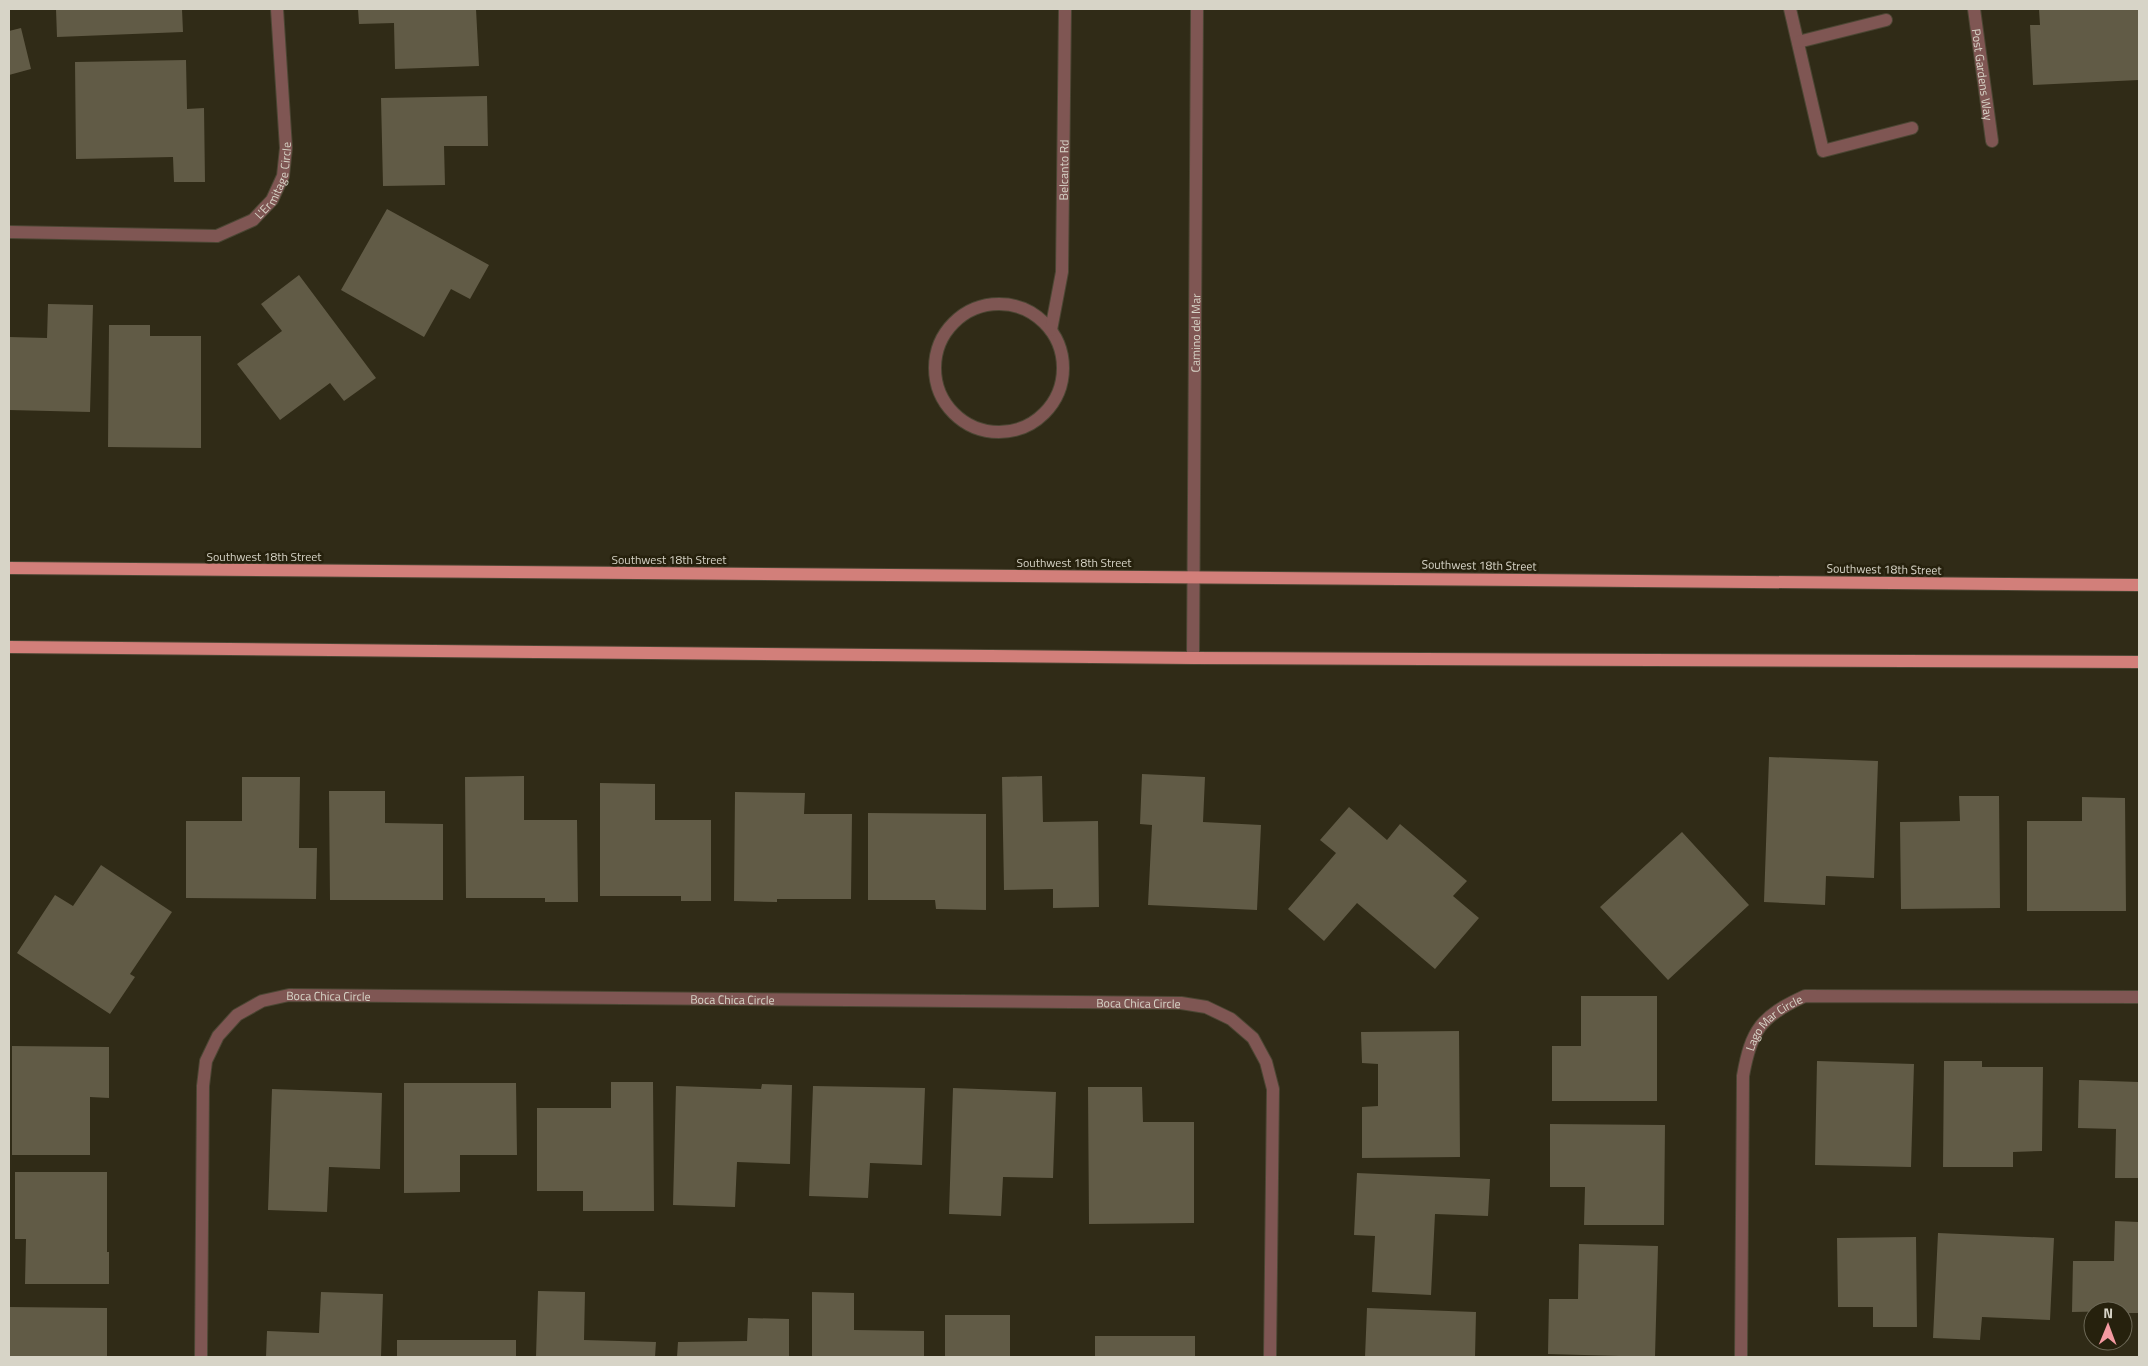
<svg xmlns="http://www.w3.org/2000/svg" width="2148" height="1366" viewBox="0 0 2148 1366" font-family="'Titillium Web',sans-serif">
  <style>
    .building { fill: #615b46 }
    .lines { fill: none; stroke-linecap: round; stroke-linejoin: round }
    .minor-casing { stroke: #4b4633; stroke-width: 14 }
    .major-casing { stroke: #4b4633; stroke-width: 14 }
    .minor { stroke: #7f5653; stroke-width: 12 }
    .major { stroke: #d27f7a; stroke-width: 12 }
    .labels { text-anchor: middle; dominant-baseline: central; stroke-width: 5; stroke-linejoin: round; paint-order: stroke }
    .street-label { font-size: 12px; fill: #d7d4c7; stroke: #26210d }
  </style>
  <rect width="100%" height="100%" fill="#302b17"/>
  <!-- building -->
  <path class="building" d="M 56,9 L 182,9 L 183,32 L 57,37 Z
    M 358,9 L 476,9 L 479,66 L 395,69 L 394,23 L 359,24 Z
    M 2039,9 L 2139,9 L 2139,80 L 2033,85 L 2030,25 L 2040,25 Z
    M 21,28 L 31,69 L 9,75 L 9,31 Z
    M 186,60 L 187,109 L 204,108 L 205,182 L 174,182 L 173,157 L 76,159 L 75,62 Z
    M 487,96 L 488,146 L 444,146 L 445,185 L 383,186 L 381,98 Z
    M 387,209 L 489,265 L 470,299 L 451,289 L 424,337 L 341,290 Z
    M 299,275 L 376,378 L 344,401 L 330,383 L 280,420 L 237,364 L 282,331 L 261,304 Z
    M 48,304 L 93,305 L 90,412 L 9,410 L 9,337 L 47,338 Z
    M 109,325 L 150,325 L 150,336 L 201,336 L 201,448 L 108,447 Z
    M 1769,757 L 1878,761 L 1874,878 L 1826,876 L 1825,905 L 1764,902 Z
    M 1142,774 L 1205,777 L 1203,822 L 1261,825 L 1257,910 L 1148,905 L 1152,825 L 1140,824 Z
    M 524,776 L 524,820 L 577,820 L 578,902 L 545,902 L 545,898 L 466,898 L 465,777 Z
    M 1042,776 L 1043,822 L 1098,821 L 1099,907 L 1053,908 L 1053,889 L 1004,890 L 1002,777 Z
    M 242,777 L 300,777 L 299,848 L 317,848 L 316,899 L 186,898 L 186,821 L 242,821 Z
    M 600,783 L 655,784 L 655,820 L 711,820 L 711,901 L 681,901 L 681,896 L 600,896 Z
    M 329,791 L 385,791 L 385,823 L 443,824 L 443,900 L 330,900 Z
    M 735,792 L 805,793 L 804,814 L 852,814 L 851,899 L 777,899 L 777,902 L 734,901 Z
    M 1959,796 L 1999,796 L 2000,908 L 1901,909 L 1900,822 L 1960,821 Z
    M 2082,797 L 2125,798 L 2126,911 L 2027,911 L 2027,821 L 2082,821 Z
    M 1349,807 L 1387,840 L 1400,824 L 1467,881 L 1453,896 L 1479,918 L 1435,969 L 1357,903 L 1324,941 L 1288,909 L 1336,853 L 1320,840 Z
    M 868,813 L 986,814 L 986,910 L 936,909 L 935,900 L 868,900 Z
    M 1682,832 L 1749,905 L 1668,980 L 1600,907 Z
    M 101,865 L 172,912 L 130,974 L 135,977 L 110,1014 L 17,953 L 55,895 L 73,906 Z
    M 1581,996 L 1657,996 L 1657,1101 L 1552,1101 L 1552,1046 L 1581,1046 Z
    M 1459,1031 L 1460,1157 L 1362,1158 L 1362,1107 L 1378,1106 L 1378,1064 L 1362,1063 L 1361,1032 Z
    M 12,1046 L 109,1047 L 109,1098 L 90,1097 L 90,1155 L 12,1155 Z
    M 1817,1061 L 1914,1064 L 1911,1167 L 1815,1165 Z
    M 1944,1061 L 1982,1061 L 1982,1067 L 2043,1067 L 2042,1151 L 2013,1152 L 2013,1167 L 1943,1167 Z
    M 2079,1080 L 2139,1082 L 2139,1178 L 2115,1178 L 2116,1129 L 2078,1128 Z
    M 611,1082 L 653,1082 L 654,1211 L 583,1211 L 583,1191 L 537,1191 L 537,1108 L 611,1108 Z
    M 404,1083 L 516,1083 L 517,1155 L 460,1155 L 460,1192 L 404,1193 Z
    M 762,1084 L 792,1085 L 790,1164 L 737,1162 L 735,1207 L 673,1205 L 676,1086 L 761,1089 Z
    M 813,1086 L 925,1088 L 922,1165 L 870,1163 L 868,1198 L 809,1196 Z
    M 1088,1087 L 1142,1087 L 1143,1122 L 1194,1122 L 1194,1223 L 1089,1224 Z
    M 953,1088 L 1056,1092 L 1053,1178 L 1003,1177 L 1001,1216 L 949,1214 Z
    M 272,1089 L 382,1093 L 380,1169 L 329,1167 L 327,1212 L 268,1210 Z
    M 1550,1124 L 1665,1125 L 1664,1225 L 1584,1225 L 1585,1187 L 1550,1187 Z
    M 15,1172 L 107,1172 L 107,1252 L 109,1252 L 109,1284 L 25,1284 L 26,1239 L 15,1239 Z
    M 1357,1173 L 1490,1179 L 1488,1216 L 1435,1214 L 1431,1295 L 1372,1292 L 1375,1236 L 1354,1235 Z
    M 2115,1221 L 2139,1222 L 2139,1313 L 2123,1313 L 2123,1311 L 2072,1312 L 2073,1261 L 2114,1261 Z
    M 1938,1233 L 2054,1238 L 2050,1320 L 1982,1317 L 1980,1340 L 1933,1338 Z
    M 1916,1237 L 1917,1327 L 1873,1327 L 1873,1307 L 1838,1307 L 1837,1238 Z
    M 1579,1244 L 1658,1246 L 1655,1357 L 1548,1354 L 1549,1299 L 1578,1299 Z
    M 538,1291 L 585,1292 L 584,1340 L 656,1342 L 655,1357 L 536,1357 Z
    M 321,1292 L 383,1294 L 381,1357 L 266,1357 L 267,1331 L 319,1333 Z
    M 812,1292 L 854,1293 L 854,1330 L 924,1331 L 924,1357 L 812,1357 Z
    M 9,1307 L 107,1308 L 107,1357 L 9,1357 Z
    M 1367,1308 L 1476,1312 L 1475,1357 L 1365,1357 Z
    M 945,1315 L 1010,1315 L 1010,1357 L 945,1357 Z
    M 748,1318 L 789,1319 L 789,1357 L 677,1357 L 678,1342 L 747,1341 Z
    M 1095,1336 L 1195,1336 L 1195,1357 L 1095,1357 Z
    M 397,1340 L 516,1340 L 516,1357 L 397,1357 Z"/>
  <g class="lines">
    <!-- minor casing -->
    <g class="minor-casing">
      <g id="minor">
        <path d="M 1790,9 L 1823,151 L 1912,128"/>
        <path id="s1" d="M 1974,9 L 1992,141"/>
        <path d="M 1798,42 L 1886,20"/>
        <path id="s2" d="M 9,232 L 217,236 L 253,220 L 272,200 L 283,176 L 286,148 L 277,9"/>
        <circle cx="999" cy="368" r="64"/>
        <path id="s3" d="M 1051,330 L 1062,272 L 1065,9"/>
        <path id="s4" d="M 1193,658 L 1197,9"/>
        <path id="s5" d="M 201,1357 L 203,1086 L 206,1061 L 218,1036 L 237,1015 L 262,1001 L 289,995 L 1181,1003 L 1206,1007 L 1231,1019 L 1253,1038 L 1266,1062 L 1273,1089 L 1270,1357"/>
        <path id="s6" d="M 1741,1357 L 1743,1076 C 1751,1030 1761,1016 1805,996 L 2139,997"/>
      </g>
    </g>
    <!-- major casing -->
    <g class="major-casing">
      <path id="major" d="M 9,568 L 2139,585
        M 9,647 L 1193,658 L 2139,662"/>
    </g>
    <!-- minor -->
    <use href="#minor" class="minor"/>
    <!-- major -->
    <use href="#major" class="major"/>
  </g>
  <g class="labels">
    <!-- street labels -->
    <g class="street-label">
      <text stroke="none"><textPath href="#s1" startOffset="66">Post Gardens Way</textPath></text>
      <text stroke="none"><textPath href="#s3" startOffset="161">Belcanto Rd</textPath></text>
      <text stroke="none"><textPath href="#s2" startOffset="294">L'Ermitage Circle</textPath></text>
      <text stroke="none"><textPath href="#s4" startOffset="325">Camino del Mar</textPath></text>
      <text x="264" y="556">Southwest 18th Street</text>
      <text x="669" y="559">Southwest 18th Street</text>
      <text x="1074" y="562">Southwest 18th Street</text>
      <text transform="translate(1479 565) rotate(1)">Southwest 18th Street</text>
      <text transform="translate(1884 569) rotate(1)">Southwest 18th Street</text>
      <text stroke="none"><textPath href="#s5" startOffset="448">Boca Chica Circle</textPath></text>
      <text stroke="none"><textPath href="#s5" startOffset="852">Boca Chica Circle</textPath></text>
      <text stroke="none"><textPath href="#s5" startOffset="1258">Boca Chica Circle</textPath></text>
      <text stroke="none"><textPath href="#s6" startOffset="346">Lago Mar Circle</textPath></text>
    </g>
  </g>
  <!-- border -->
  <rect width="2148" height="1366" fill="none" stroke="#d7d4c7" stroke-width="20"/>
  <!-- north arrow -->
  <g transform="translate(2108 1326) rotate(1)"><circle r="24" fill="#26210d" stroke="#6d6957"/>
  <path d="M0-4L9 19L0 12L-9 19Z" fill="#f49aa1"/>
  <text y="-8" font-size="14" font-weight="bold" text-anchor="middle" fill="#d7d4c7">N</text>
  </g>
</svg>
